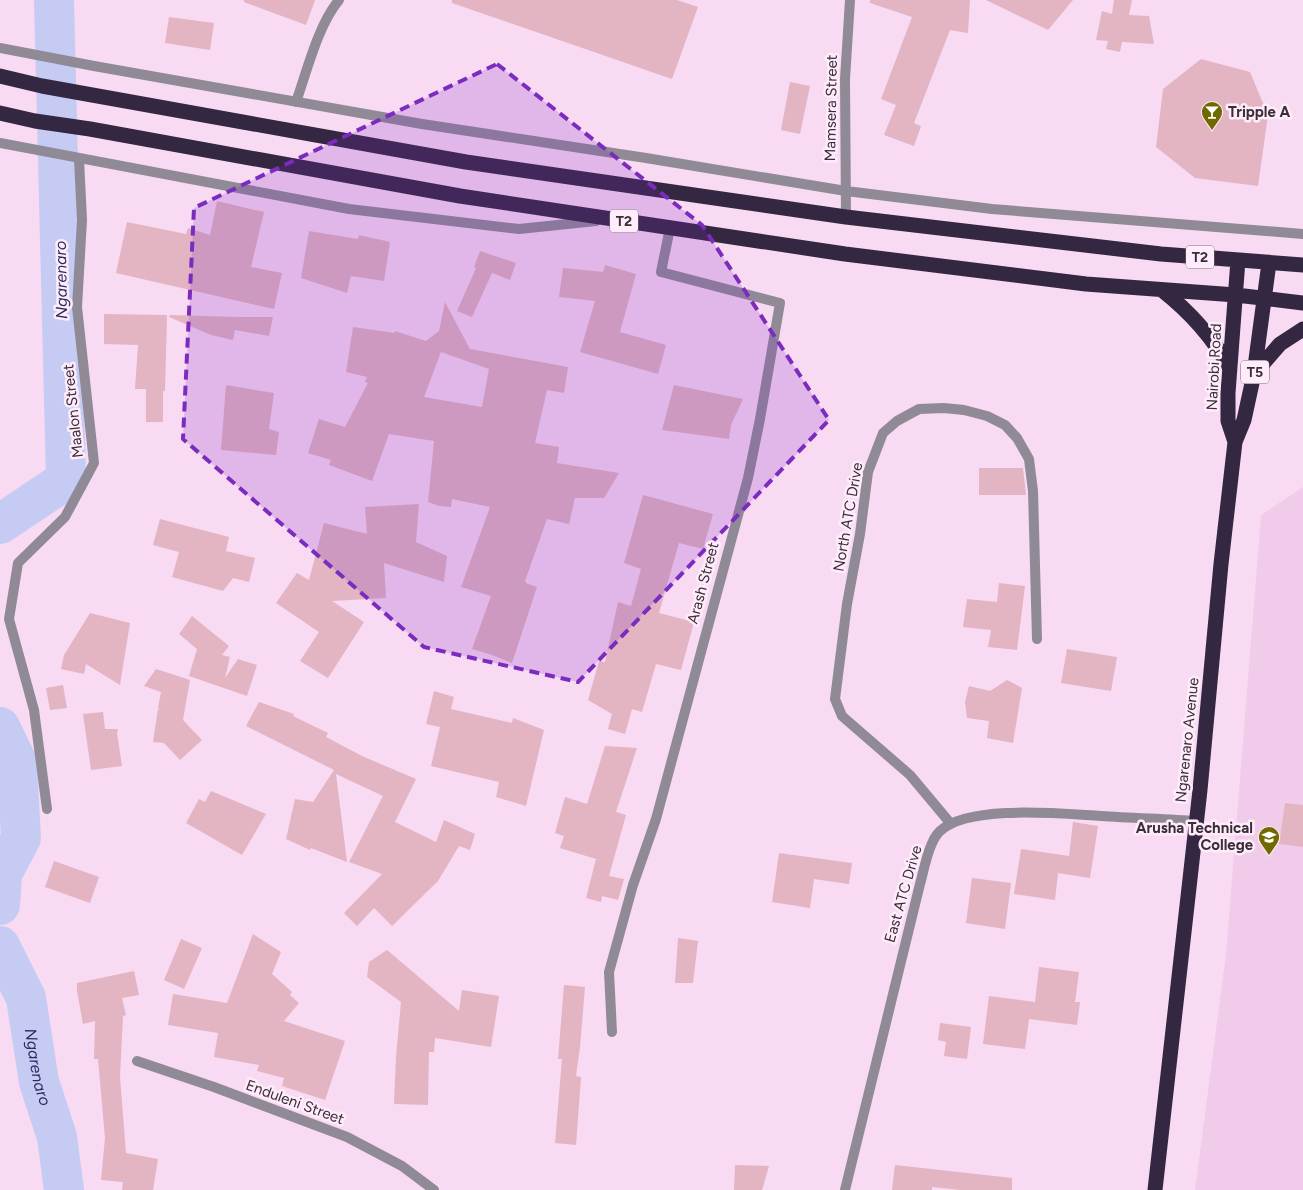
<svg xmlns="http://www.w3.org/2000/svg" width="1303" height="1190" viewBox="0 0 1303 1190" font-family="Figtree,sans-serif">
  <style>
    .built { fill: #f1ccea }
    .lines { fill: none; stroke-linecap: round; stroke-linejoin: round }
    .river { stroke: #c6cbf4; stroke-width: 40 }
    .building { fill: #e3b4c2; fill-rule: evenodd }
    .street { stroke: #908a97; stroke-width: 10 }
    .highway { stroke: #342741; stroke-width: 15 }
    .marked { fill: #7b2cbf; fill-opacity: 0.2; stroke: #7b2cbf; stroke-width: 4; stroke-dasharray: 10 6; stroke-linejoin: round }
    .labels { text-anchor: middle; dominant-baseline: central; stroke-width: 5; stroke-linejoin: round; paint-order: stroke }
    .shield { fill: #ffecfb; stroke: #746672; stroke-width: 1 }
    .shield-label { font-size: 14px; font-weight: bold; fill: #392d37 }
    .street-label { font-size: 15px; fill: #392d37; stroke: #ffecfb }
    .poi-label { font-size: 15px; font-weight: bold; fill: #392d37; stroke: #ffecfb; text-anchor: start }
    .water-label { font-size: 16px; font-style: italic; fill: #2b2c5e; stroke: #ffecfb }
  </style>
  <rect width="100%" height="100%" fill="#f9daf3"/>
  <!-- built -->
  <path class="built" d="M 1303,487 L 1303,1190 L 1195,1190 L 1226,954 L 1261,515 Z"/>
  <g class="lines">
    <!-- river -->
    <g class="river">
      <path d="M 0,524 L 66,480 L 54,0"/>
      <path d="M 0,727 L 17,762 L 21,838 L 2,874 L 0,905"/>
      <path id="s1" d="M 0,946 L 26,998 L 39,1082 L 57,1137 L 64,1190"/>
    </g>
  </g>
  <!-- building -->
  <path class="building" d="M 244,0 L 315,0 L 306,25 L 244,2 Z
    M 452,0 L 677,0 L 698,7 L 672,79 L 452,3 Z
    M 870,0 L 970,0 L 968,33 L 950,30 L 914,123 L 921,126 L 914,146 L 884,135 L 896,105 L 881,99 L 912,17 L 870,3 Z
    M 986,0 L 1073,0 L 1048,30 Z
    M 1114,0 L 1132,0 L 1129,15 L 1149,16 L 1154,44 L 1122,42 L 1120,52 L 1106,49 L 1108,41 L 1096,40 L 1102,11 L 1112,14 Z
    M 169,17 L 214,23 L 210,50 L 165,43 Z
    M 1201,59 L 1250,72 L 1268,115 L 1258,186 L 1195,178 L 1156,147 L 1163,89 Z
    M 790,82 L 810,86 L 800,134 L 781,130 Z
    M 217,201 L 264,212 L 251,267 L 282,273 L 274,309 L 116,273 L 127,222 L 186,234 L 188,228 L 210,235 Z
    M 309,231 L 358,239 L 359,235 L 390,242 L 384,281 L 351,276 L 347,293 L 301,278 Z
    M 480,251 L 516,263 L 510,280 L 492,273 L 472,317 L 457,311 L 476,268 L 474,267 Z
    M 605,265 L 636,274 L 620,332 L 666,345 L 658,374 L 580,352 L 595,301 L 559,297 L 563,268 L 603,272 Z
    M 445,302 L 470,349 L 568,367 L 564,393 L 547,390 L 535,443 L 559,447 L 557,463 L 619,473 L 604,498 L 575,498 L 569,524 L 547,519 L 525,581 L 526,582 L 526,583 L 537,587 L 512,663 L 492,655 L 472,649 L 491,596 L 461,587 L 490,507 L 452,499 L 451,507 L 439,506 L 428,502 L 434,441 L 389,434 L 372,481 L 329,465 L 331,460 L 308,453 L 319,419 L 345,427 L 368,383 L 365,382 L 367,377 L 346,372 L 353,327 L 395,333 L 395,331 L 426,341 L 439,331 ZM 441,352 L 489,369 L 482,407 L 424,397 Z
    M 104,314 L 167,315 L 165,391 L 163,391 L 163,422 L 146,422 L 146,389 L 135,389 L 138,345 L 104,344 Z
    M 170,315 L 238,317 L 273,317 L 269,336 L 235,330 L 233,340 L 211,335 L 169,317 Z
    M 226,385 L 274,393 L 269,429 L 279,432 L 276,455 L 221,450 Z
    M 674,385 L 743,399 L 731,425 L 729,439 L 662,430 Z
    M 979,468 L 1023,468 L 1026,495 L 979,495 Z
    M 643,495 L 713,514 L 703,549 L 679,543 L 659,613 L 694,622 L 681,670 L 656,664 L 642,712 L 632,709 L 625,734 L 608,729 L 612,714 L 588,700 L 599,661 L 605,662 L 618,602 L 631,606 L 641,569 L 624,563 Z
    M 419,504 L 416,542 L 447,556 L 444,582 L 384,563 L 386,598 L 332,601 L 364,622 L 328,678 L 300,661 L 319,632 L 276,603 L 297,573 L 309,580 L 324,523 L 367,534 L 365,507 Z
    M 160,519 L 229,537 L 226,551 L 255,558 L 249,582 L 233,578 L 223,591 L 172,577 L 179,552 L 153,545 Z
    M 999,583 L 1025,586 L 1017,650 L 988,647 L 991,630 L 963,627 L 967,599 L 997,602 Z
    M 90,613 L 130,623 L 120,685 L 86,664 L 84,674 L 61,669 L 64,655 Z
    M 192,616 L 229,646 L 222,655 L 230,657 L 225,678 L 238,659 L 257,665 L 247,696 L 189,676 L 197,649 L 179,634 Z
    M 1067,649 L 1117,657 L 1111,691 L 1061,683 Z
    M 156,669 L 190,680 L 183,720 L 202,740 L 180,760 L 164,743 L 153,742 L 158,709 L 160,709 L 158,708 L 161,692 L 144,686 Z
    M 1007,680 L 1022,688 L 1013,743 L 987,738 L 989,721 L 967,718 L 965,702 L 969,686 L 990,691 Z
    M 63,685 L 67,708 L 50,710 L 46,688 Z
    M 434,691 L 454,697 L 451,709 L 512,723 L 513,718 L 544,730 L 526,806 L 496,797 L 499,782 L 431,766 L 440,727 L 426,724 Z
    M 259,702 L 294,714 L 293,716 L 328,733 L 326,737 L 362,756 L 416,779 L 395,822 L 436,842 L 444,820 L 475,834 L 470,850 L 459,846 L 438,881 L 392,926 L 374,908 L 357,926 L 344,913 L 382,874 L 349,862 L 383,796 L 336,774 L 347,862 L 311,848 L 310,850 L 286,839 L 295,799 L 313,802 L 334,770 L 246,726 Z
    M 103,712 L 105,729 L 118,729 L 117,733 L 122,766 L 91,770 L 83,714 Z
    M 605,746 L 637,748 L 616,812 L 626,815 L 609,876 L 624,879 L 618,900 L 602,896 L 601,902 L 586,898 L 596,859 L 560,848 L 564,836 L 555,833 L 565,797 L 587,804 Z
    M 211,791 L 266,814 L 242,855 L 186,823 L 199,799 L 205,802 Z
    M 1285,803 L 1303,805 L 1303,847 L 1279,844 Z
    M 1073,822 L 1098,826 L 1090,878 L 1058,873 L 1055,900 L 1014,894 L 1021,849 L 1069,856 Z
    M 779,853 L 852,863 L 849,884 L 814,879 L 810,908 L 772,902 Z
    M 54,861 L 99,877 L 90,903 L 45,887 Z
    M 972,878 L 1011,883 L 1005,929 L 966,923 Z
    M 253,934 L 281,952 L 272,974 L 292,992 L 290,995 L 299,1003 L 284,1021 L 345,1041 L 325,1100 L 282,1086 L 284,1078 L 257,1071 L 259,1065 L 214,1057 L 218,1033 L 168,1025 L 173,994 L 227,1003 Z
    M 678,938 L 698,941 L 693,983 L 675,983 Z
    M 181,939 L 202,948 L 184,989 L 164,980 Z
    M 387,950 L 459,1011 L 462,990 L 499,996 L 491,1047 L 435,1038 L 434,1052 L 429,1052 L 428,1105 L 394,1104 L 396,1057 L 401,1002 L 367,977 L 369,962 Z
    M 1039,967 L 1079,972 L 1075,1002 L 1080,1002 L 1077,1025 L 1029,1019 L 1025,1049 L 983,1044 L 989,996 L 1035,1002 Z
    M 134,971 L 139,995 L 122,998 L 126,1015 L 123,1016 L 120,1077 L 126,1153 L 158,1159 L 153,1190 L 122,1190 L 123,1182 L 101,1180 L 105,1138 L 98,1059 L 94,1059 L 95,1021 L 83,1024 L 77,991 L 77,983 Z
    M 564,985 L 585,987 L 580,1047 L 576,1076 L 581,1077 L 576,1145 L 555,1143 L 562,1059 L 558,1059 Z
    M 940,1023 L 971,1027 L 967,1059 L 944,1056 L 946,1042 L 938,1040 Z
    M 735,1165 L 769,1166 L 762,1190 L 734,1190 Z
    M 895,1165 L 1012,1178 L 1012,1190 L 960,1190 L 932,1187 L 932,1190 L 892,1190 Z"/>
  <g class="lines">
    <!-- street -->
    <path class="street" d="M 0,48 L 94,66 L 422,124 L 646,158 L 846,191 L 992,209 L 1303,234
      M 296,102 C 307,71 318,25 339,0
      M 0,143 L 349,209 L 519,229 L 596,221
      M 846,217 L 845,79 L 850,0
      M 47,809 L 34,710 L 9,619 L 18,563 L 65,517 L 94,463 L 77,307 L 82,220 L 79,159
      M 951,824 L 910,775 L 842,716 L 835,699 L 847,604 L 860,534 L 868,472 L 883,433 L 897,421 L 919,409 L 944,408 L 964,410 L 987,416 L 1005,425 L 1017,438 L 1029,459 L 1033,491 L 1037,639
      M 612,1032 L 609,972 L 633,885 L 656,819 L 748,478 L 760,419 L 780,303 L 661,272 L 670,228
      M 137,1061 L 214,1087 L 347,1137 L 402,1166 L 434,1190
      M 845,1190 L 920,884 C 924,870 929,841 940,831 C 969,804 1063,814 1101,816 C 1133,818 1165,819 1197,821"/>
    <!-- highway -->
    <path class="highway" d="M 0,76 L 42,86 L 466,162 L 846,217 L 1161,254 L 1303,265
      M 0,113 L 35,121 L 90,129 L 460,196 L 845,254 L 1086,284 L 1236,295 L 1303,303
      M 1162,290 C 1190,312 1212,336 1229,367
      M 1255,373 L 1280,344 L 1303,329
      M 1235,442 L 1228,421 L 1228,393 L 1238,260
      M 1155,1190 L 1200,790 L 1221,564 L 1235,442 L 1244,420 L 1254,374 L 1269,263"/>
  </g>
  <!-- marked area -->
  <path class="marked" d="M 497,64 L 702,225 L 829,420 L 578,682 L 424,647 L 183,439 L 194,208 Z"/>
  <!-- icons -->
  <defs>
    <g id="bar-pin" transform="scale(1.125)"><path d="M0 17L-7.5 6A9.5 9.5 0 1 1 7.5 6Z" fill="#706900" stroke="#ffecfb"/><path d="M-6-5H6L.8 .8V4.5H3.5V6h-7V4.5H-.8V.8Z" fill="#fff"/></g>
    <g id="university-pin" transform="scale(1.125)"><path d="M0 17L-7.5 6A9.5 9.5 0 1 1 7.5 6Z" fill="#706900" stroke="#ffecfb"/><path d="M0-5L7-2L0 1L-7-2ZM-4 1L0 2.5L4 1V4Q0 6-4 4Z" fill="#fff"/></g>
  </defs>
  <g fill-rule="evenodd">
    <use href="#bar-pin" x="1212" y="112"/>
    <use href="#university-pin" x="1269" y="837"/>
  </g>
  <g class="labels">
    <!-- shield labels -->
    <g class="shield">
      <rect x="610" y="209.5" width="28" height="23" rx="4"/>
      <rect x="1186" y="245.5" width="28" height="23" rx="4"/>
      <rect x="1241" y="360.5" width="28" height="23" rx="4"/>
    </g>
    <g class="shield-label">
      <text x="624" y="221">T2</text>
      <text x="1200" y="257">T2</text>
      <text x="1255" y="372">T5</text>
    </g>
    <!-- street labels -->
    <g class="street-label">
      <text transform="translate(831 108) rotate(-89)">Mamsera Street</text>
      <text transform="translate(1214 367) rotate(-87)">Nairobi Road</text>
      <text transform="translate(73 411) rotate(-96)">Maalon Street</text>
      <text transform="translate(848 517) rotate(-80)">North ATC Drive</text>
      <text transform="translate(703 583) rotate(-75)">Arash Street</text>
      <text transform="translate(1187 740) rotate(-84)">Ngarenaro Avenue</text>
      <text transform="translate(903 894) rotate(-74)">East ATC Drive</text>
      <text transform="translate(295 1102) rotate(20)">Enduleni Street</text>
    </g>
    <!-- poi labels -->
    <g class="poi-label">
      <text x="1228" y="112">Tripple A</text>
      <text x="1253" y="828" text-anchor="end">Arusha Technical<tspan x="1253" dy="17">College</tspan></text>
    </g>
    <!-- water labels -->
    <g class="water-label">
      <text transform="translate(61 280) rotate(-91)">Ngarenaro</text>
      <text stroke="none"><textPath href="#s1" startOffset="128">Ngarenaro</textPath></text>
    </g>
  </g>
</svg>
